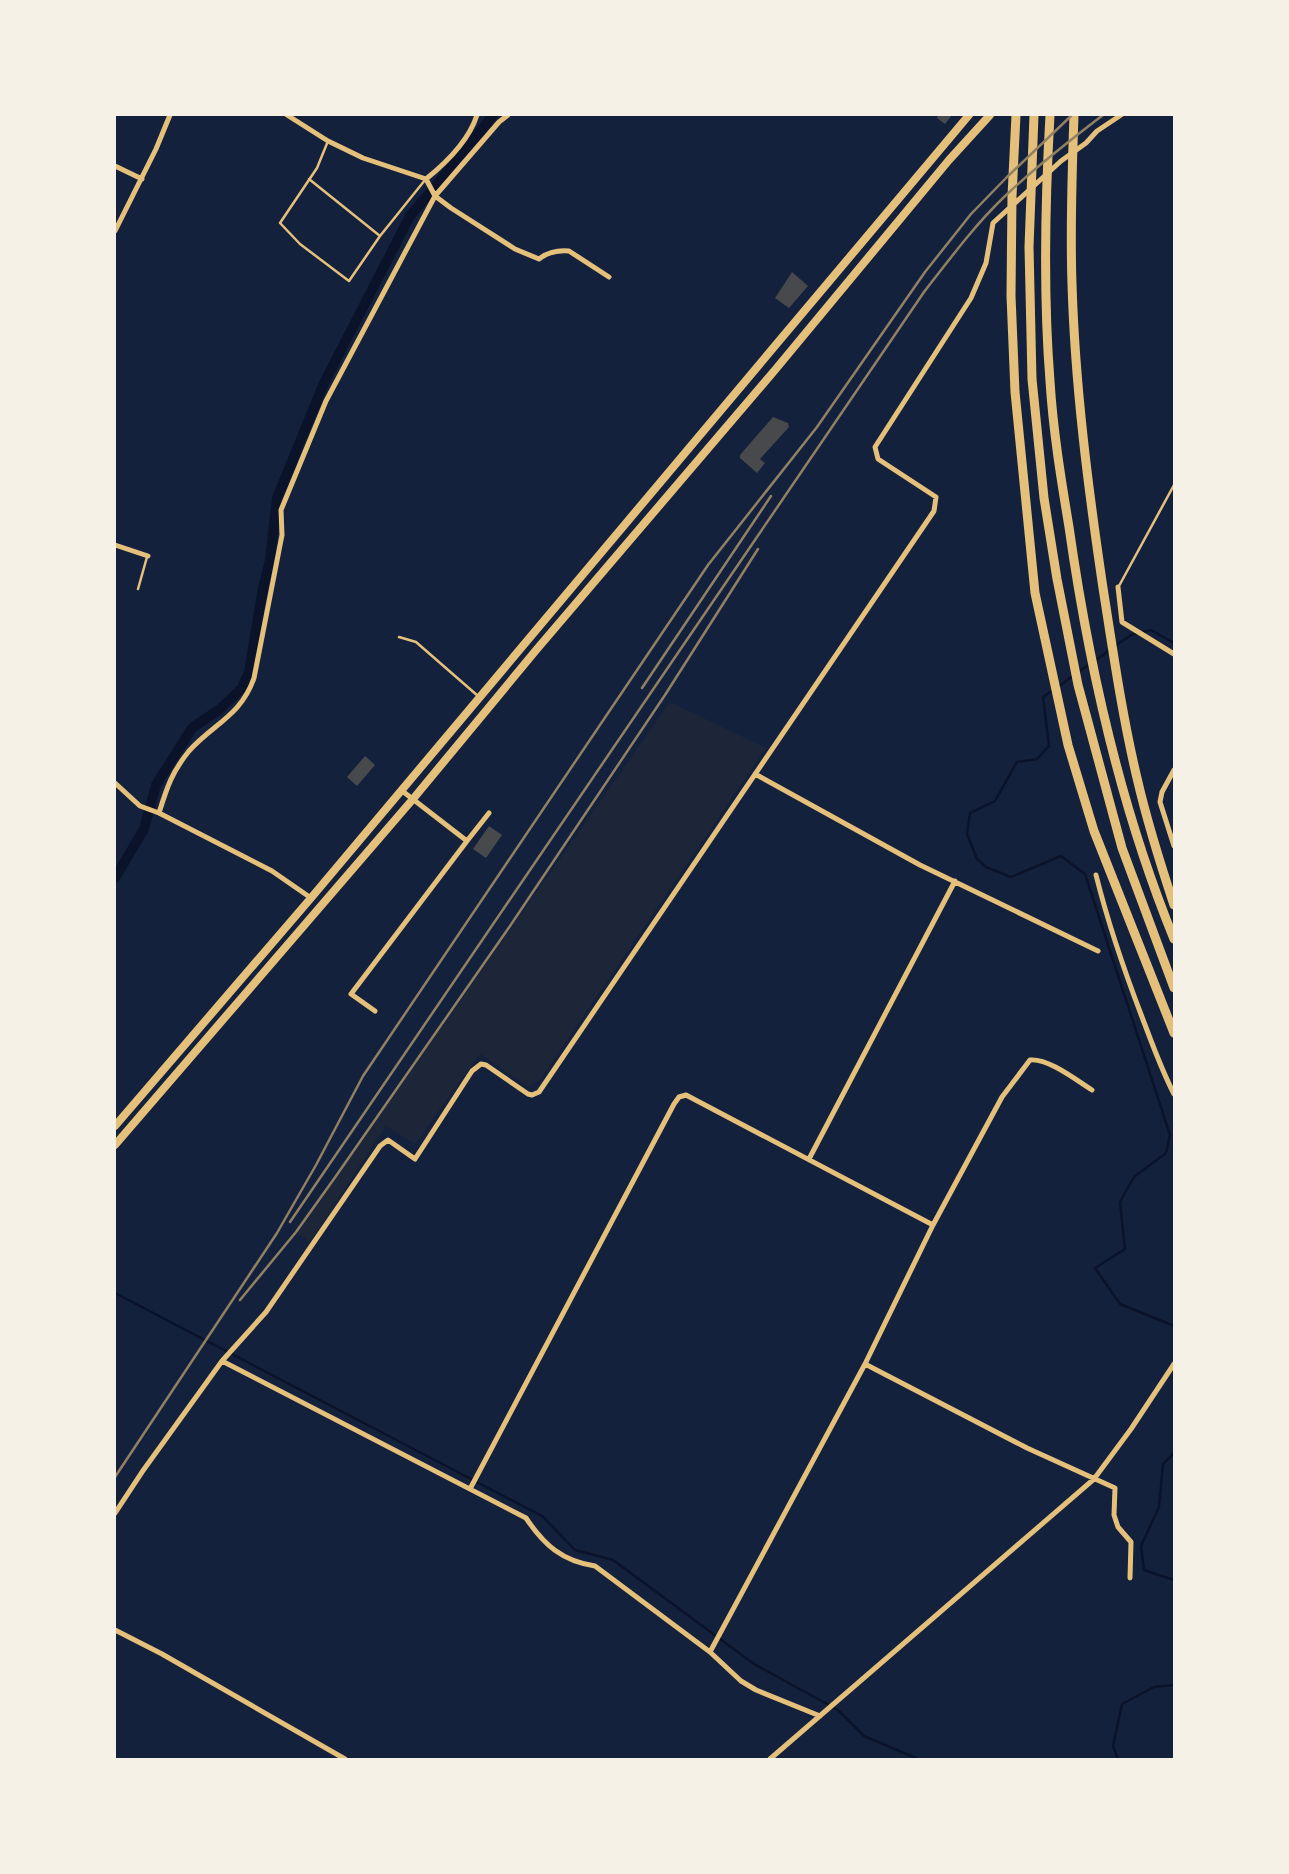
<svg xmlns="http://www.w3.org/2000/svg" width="1289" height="1874" viewBox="0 0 1289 1874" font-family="'Exo 2',sans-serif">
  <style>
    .green { fill: #1d2539 }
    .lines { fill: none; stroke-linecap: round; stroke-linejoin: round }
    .stream { stroke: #0b132b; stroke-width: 2.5 }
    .canal { stroke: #0b132b; stroke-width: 10 }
    .building { fill: #48494c }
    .service { stroke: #e5c07b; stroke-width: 2.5 }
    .minor { stroke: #e5c07b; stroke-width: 5 }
    .primary { stroke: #e5c07b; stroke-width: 8 }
    .motorway { stroke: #e5c07b; stroke-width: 9 }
    .rail { stroke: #918062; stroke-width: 2.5 }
  </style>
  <rect width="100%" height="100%" fill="#14213d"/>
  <!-- green -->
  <path class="green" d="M 670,702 L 766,748 L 539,1081 L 528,1087 L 480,1054 L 415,1144 L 386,1126 L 310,1242 L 297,1233 Z"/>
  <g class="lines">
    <!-- stream -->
    <path class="stream" d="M 1115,646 L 1131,635 L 1151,630 L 1174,643
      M 1095,661 L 1111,649
      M 1078,672 L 1090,664
      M 1058,687 L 1074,675
      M 1053,690 L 1043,697 L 1049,746 L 1037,759 L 1017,762 L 995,801 L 970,813 L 967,834 L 977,859 L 986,867 L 1011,877 L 1061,856 L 1085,874 L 1170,1135 L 1166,1153 L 1134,1177 L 1120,1202 L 1125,1249 L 1095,1268 L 1120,1304 L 1174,1326
      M 115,1293 L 542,1516 L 575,1550 L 613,1560 L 754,1664 L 838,1710 L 864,1736 L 918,1759
      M 1174,1453 L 1163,1464 L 1159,1507 L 1141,1546 L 1144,1570 L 1174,1580
      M 1118,1759 L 1113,1746 L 1122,1704 L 1154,1687 L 1174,1685"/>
    <!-- canal -->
    <path class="canal" d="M 115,878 L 144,829 L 156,785 L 192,728 L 220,709 L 242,688 L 249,672 L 263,588 L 270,560 L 277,498 L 324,383 L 410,216 L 464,152 L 493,115"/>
  </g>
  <!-- building -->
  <path class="building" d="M 938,115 L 952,115 L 945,124 L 937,118 Z
    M 792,272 L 808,286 L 789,308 L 775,298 Z
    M 773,417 L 788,423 L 789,427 L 760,459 L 765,463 L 757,473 L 740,458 L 740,455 Z
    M 365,756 L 375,765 L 357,786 L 347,777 Z
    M 489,826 L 502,835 L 486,858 L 473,849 Z"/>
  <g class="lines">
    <!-- service -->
    <path class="service" d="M 328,141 L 317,168 L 280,223 L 300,244 L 349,281 L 380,236 L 425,180
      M 309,179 L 380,236
      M 1119,586 L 1174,485
      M 138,589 L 147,557
      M 399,637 L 416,642 L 478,696"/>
    <!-- minor -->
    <path class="minor" d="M 287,115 L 328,141 L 363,158 L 426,179
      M 115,166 L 142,179
      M 426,179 L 435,196 L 451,208 L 515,249 L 539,259 C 548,252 558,250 569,251 L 609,277
      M 426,179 C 446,163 469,140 477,115
      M 115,231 L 156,149 L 170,115
      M 115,545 L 148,556
      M 1118,587 L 1122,622 L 1174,654
      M 1174,770 L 1162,792 L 1160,802 L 1174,846
      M 755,774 L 920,865 L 1098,951
      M 115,783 L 140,806 L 159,813 L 272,871 L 311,898
      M 159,813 C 167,787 172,772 189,751 C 213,724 241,716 254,678 L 282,535 L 281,510 L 326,401 L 435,196 L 499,122 L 508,115
      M 467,841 L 489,813
      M 1096,875 C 1108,923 1124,970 1142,1017 C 1152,1043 1161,1069 1174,1094
      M 375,1011 L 351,994 L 467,841 L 401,790
      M 809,1159 L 955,881
      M 222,1361 L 526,1518 C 544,1545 562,1561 595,1566 L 710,1652 L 741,1681 L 756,1690 L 820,1716
      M 865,1364 L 1027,1448 L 1115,1488 L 1114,1515 L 1118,1527 L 1131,1542 L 1130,1578
      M 470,1489 L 674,1104 L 679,1097 L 686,1095 L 933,1225
      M 115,1513 L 142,1472 L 222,1361 L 266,1312 L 380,1146 L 388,1140 L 415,1159 L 472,1071 L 481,1064 L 486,1065 L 528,1094 L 532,1095 L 539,1092 L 934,511 L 936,497 L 878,459 L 875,447 L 971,298 L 986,263 L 993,223 L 1061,161 L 1086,143 L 1097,131 L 1121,115
      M 115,1630 L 162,1654 L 345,1759
      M 710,1652 L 865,1364 L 933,1225 L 1002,1097 L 1030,1060 C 1048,1058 1076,1080 1092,1090
      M 770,1759 L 1094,1479 L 1131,1429 L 1174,1364"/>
    <!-- primary -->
    <path class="primary" d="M 115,1126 L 311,898 L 969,115
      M 115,1145 L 413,799 L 537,649 L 775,370 L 949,160 L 990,115"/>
    <!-- motorway -->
    <path class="motorway" d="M 1016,115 L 1012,196 L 1011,296 L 1015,392 L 1035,593 L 1068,745 L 1094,831 L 1174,1033
      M 1034,115 L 1029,247 L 1032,379 L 1044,498 L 1057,579 L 1078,685 L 1122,848 L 1174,988
      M 1050,115 C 1045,203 1043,293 1050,381 C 1053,430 1061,479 1069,527 C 1089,668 1120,807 1174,939
      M 1074,115 C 1072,171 1070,228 1072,284 C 1075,385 1088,487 1103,588 C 1113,651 1122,715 1137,778 C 1147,821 1160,863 1174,905"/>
    <!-- rail -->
    <path class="rail" d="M 642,688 L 771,496
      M 290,1222 L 924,292 C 949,260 974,226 1003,198 C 1034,168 1069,141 1103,115
      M 240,1300 L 296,1232 L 336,1176 L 510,926 L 665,695 L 758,549
      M 115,1477 L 277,1233 L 316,1165 L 363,1076 L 708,565 L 817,427 L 925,272 L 971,214 L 1007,177 L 1072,115"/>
  </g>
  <!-- border -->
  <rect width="1289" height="1874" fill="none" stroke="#f6f1e7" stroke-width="232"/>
</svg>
